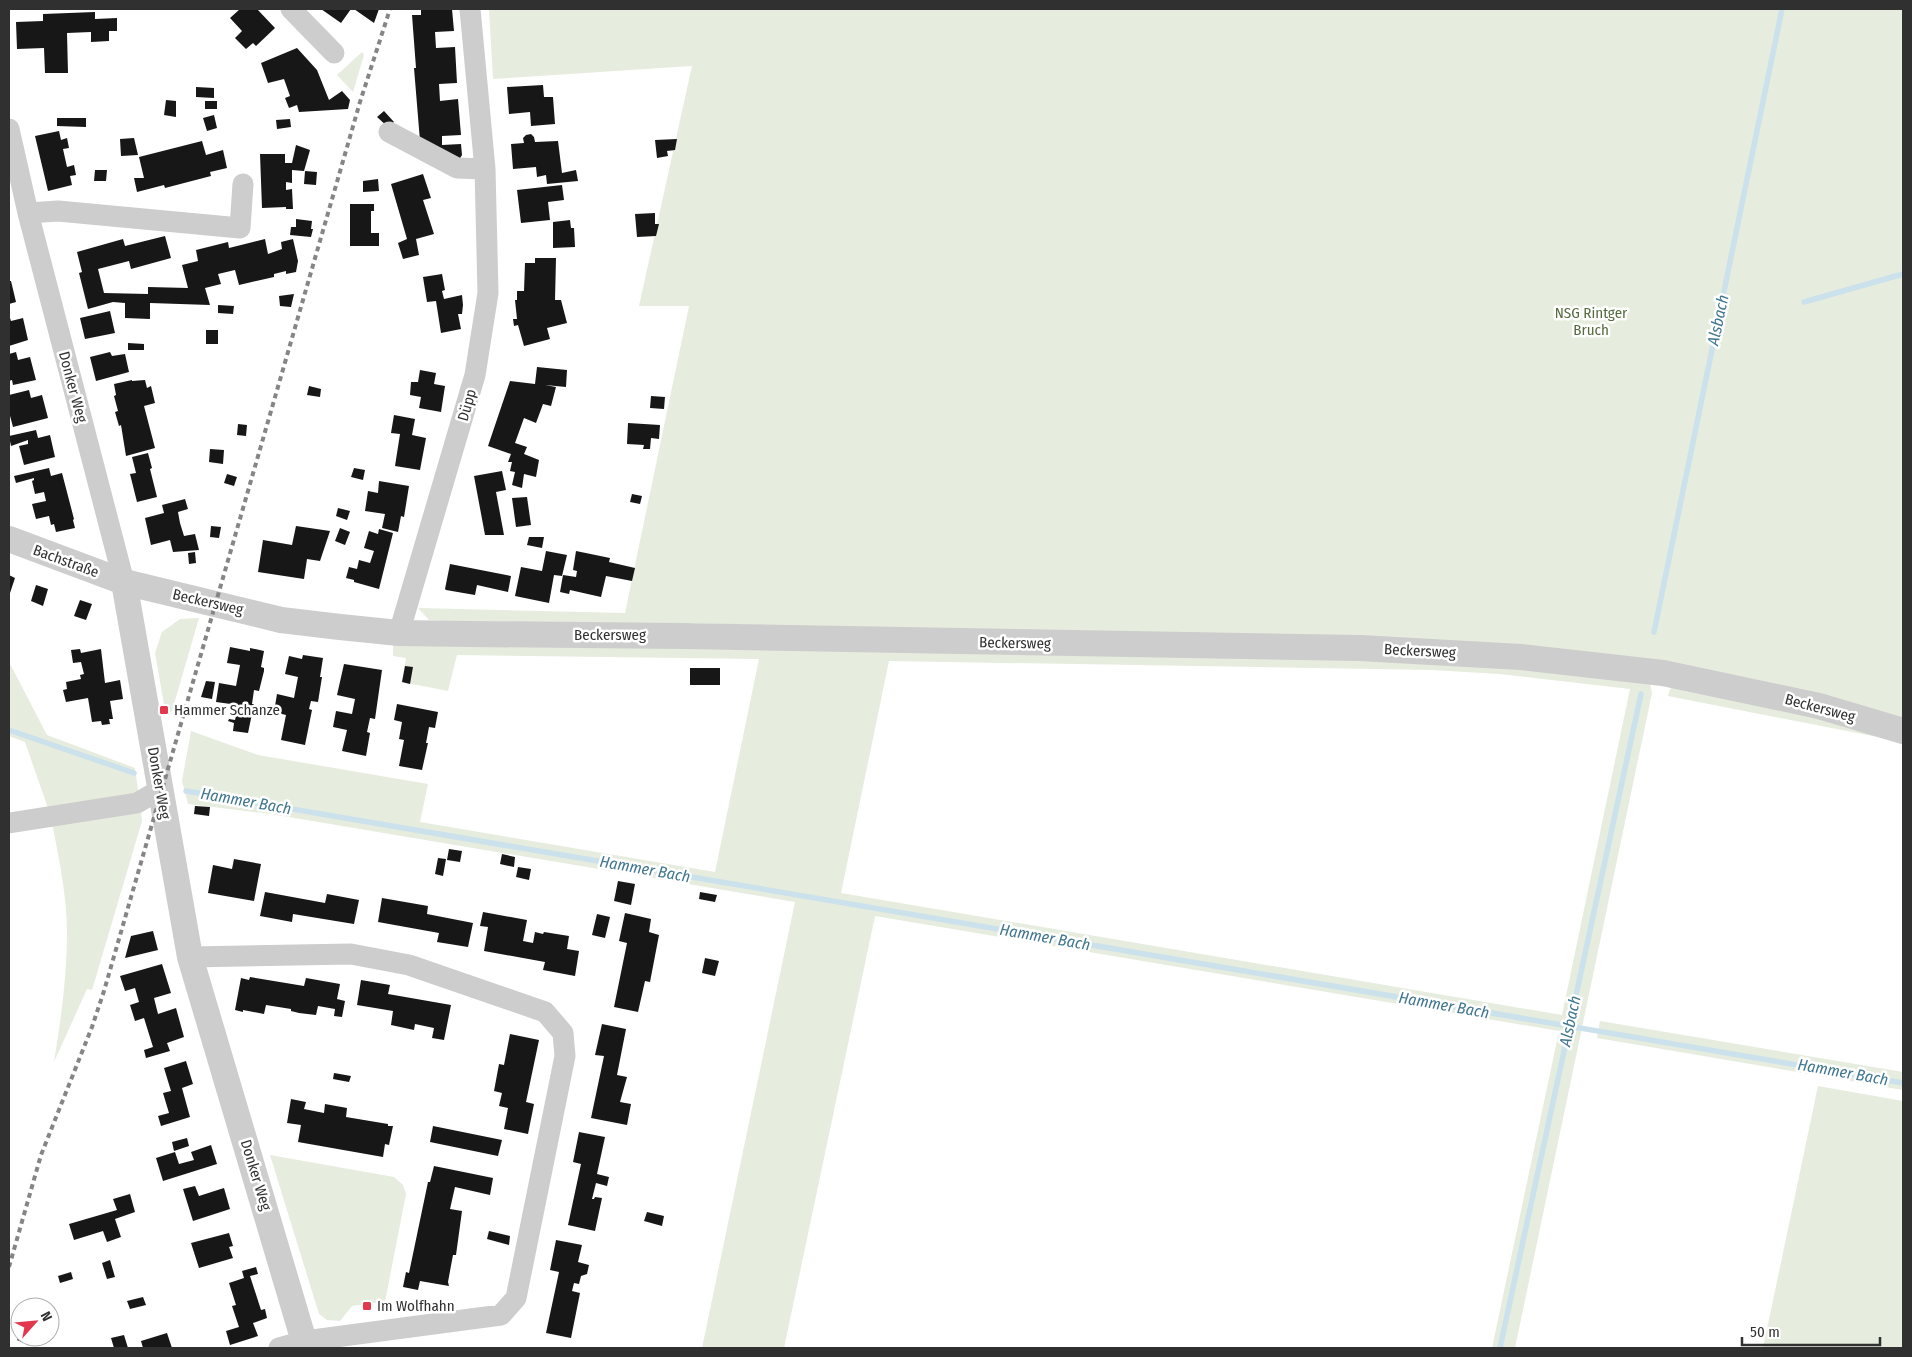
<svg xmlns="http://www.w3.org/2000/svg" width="1912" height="1357" viewBox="0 0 1912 1357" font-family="'Fira Sans Condensed',sans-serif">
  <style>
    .green { fill: #e6ecde; fill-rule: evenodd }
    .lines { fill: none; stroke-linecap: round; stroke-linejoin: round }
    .stream { stroke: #cbe1ec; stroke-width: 5.5 }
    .building { fill: #171717 }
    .minor { stroke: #cdcdcd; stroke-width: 21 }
    .tertiary { stroke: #cdcdcd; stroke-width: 26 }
    .rail { stroke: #858585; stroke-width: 4; stroke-dasharray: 5 4; stroke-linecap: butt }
    .poi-dot { fill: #e2374d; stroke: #fff; stroke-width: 2 }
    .labels { text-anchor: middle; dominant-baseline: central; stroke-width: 5; stroke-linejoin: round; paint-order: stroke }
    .park-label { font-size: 15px; fill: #556b3d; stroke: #fff }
    .street-label { font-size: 15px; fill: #303030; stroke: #fff }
    .poi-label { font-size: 15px; fill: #303030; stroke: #fff; text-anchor: start }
    .water-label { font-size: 16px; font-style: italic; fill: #3f7690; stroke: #fff }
  </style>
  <rect width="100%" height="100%" fill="#fff"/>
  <!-- green -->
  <path class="green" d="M 489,9 L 1903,9 L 1903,720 L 1782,687 L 922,630 L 689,623 L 632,625 L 463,622 L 429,620 L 418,608 L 625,613 L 689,306 L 639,306 L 692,66 L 493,79 Z
    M 362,52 L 364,55 L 353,92 L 337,75 Z
    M 199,618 L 172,711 L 166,716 L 155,653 L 162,632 L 180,619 Z
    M 393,643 L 629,646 L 687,649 L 1318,658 L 1538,669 L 1650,684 L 1652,693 L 1515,1348 L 1492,1348 L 1559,1031 L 875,916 L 784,1348 L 702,1348 L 795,902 L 271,814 L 188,804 L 182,781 L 191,731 L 258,755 L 428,784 L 420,822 L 715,872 L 759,659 L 457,655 L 448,691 L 402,682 L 406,658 L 393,656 ZM 889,661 L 1432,670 L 1499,674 L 1630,689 L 1562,1015 L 841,893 Z
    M 9,662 L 47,735 L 135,768 L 139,797 L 49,811 L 25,742 L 9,736 Z
    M 1673,687 L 1812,716 L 1898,741 L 1668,696 L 1670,689 Z
    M 141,810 L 142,821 L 92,990 L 87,989 L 54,1062 C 61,1019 67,976 67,933 C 67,896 59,859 52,823 Z
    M 1600,1021 L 1903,1072 L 1903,1090 L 1597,1038 Z
    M 1818,1086 L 1903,1101 L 1903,1348 L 1763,1348 Z
    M 270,1155 L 394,1177 L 403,1185 L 406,1194 L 385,1302 L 352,1306 L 340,1321 L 327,1320 L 319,1314 Z"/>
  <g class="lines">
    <!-- stream -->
    <path class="stream" d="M 1804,302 L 1903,274
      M 1654,632 L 1782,9
      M 9,730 L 134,773
      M 186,791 L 1903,1083
      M 1500,1348 L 1641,694"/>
  </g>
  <!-- building -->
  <path class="building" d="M 240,9 L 257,9 L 275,28 L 256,46 L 253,43 L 246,49 L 235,38 L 242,31 L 230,18 Z
    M 321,9 L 351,9 L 341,23 Z
    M 354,9 L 379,9 L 374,23 Z
    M 421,9 L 452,9 L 454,31 L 435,32 L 436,48 L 455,47 L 457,83 L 439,84 L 440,101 L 458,99 L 461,135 L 442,136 L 442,145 L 461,144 L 462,155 L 457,163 L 420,141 L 414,68 L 416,68 L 412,15 L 421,15 Z
    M 95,12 L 95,19 L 117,18 L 117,31 L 109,31 L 109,41 L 91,42 L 91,32 L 67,33 L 68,73 L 45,73 L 44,48 L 17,49 L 16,22 L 43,21 L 43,14 Z
    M 297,48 L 317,70 L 329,100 L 342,91 L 350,100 L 348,109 L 299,112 L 297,105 L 289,108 L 285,98 L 290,96 L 284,79 L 268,83 L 261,63 Z
    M 543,85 L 544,97 L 553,97 L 555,124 L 531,126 L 530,112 L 509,114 L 507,87 Z
    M 196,87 L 214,88 L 214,98 L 196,97 Z
    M 166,100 L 176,101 L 176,117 L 164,115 Z
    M 205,101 L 217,101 L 217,109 L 205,109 Z
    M 384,111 L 394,122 L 388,127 L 377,117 Z
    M 214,115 L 217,128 L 207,131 L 203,118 Z
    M 57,118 L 86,118 L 86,127 L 57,126 Z
    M 290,119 L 291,127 L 277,129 L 276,120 Z
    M 59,131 L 61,140 L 67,138 L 69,148 L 63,149 L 67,167 L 74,165 L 76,175 L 70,176 L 72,185 L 48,191 L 35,136 Z
    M 531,134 L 534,137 L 535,142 L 558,141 L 562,173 L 576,170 L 578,181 L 547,184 L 546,175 L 537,177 L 536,167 L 513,169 L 511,144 L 524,143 L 523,138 L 526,135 Z
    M 134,138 L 138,155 L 121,156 L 120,139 Z
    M 677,139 L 675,150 L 667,151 L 668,156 L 657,158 L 655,140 Z
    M 202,141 L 206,155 L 223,150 L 227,168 L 210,172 L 211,176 L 165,188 L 164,185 L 137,192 L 134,178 L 144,178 L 139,157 Z
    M 296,145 L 310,150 L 304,171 L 292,170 L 292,183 L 286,182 L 286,190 L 292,189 L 293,209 L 286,209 L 286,207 L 262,208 L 260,154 L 285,154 L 285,163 L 292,163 Z
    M 95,170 L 107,170 L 106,181 L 94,181 Z
    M 305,171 L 317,172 L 316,185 L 304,184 Z
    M 423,174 L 431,198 L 423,200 L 434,234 L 416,239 L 419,255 L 403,259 L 398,243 L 407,239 L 391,184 Z
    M 378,179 L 379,191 L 363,192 L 363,181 Z
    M 562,185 L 564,200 L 548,202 L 550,220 L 521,223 L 517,190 Z
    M 350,204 L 374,204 L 374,211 L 371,211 L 371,233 L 379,233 L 379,246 L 350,246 Z
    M 655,213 L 655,224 L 659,224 L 656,236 L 637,237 L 635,214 Z
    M 296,219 L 312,221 L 311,229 L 313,229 L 311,237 L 290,235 L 291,227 L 296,227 Z
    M 570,220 L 571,228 L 574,228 L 575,247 L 553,248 L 553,222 Z
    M 165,236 L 171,258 L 131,269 L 129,261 L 98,269 L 104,293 L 148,294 L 148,287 L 188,288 L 182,265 L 198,261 L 196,250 L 228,242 L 229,248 L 265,239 L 268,254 L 282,249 L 281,242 L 293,239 L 298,261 L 296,272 L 286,274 L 286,271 L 274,274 L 274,277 L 239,285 L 235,270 L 218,274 L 221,284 L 205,288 L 210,305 L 150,303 L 150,319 L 125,318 L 125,303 L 113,302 L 88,309 L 79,273 L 82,272 L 77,252 L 123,239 L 125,246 Z
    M 535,258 L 556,258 L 555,300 L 561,300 L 567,323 L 547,328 L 550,339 L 524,346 L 518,325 L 514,326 L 513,319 L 517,319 L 515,300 L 517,300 L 517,291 L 524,291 L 525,263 L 535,263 Z
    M 442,274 L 445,290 L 442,291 L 444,299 L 462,295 L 463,305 L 462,314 L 458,314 L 461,329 L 441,333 L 436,301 L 427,302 L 423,277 Z
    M 9,281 L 11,281 L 16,302 L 9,304 Z
    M 294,294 L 291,307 L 280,306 L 279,296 Z
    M 218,305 L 234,306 L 233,314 L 218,313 Z
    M 110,311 L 115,333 L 85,339 L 80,318 Z
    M 9,315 L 11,321 L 23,318 L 28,340 L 9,346 Z
    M 206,330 L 218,330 L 218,344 L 206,344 Z
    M 128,343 L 144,344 L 144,350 L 128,350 Z
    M 16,352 L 18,360 L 30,357 L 36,380 L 13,385 L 12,380 L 9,381 L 9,354 Z
    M 110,352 L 112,356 L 125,354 L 129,372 L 96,381 L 90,357 Z
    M 537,367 L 567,370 L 566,387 L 545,385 L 556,387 L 551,406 L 543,404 L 536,423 L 524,418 L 515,443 L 527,447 L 524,454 L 539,460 L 536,477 L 524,474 L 522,488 L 512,485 L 515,472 L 510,471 L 512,462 L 508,462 L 511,454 L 488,446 L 510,381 L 535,384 Z
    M 420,370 L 436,373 L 434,384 L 445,386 L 441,412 L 419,408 L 421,397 L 410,395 L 411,382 L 418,382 Z
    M 132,380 L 132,381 L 145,380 L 147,388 L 151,386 L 155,403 L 144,406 L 155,448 L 126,456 L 121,425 L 119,426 L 115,412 L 118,411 L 114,396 L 116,395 L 114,384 Z
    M 309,386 L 321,389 L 320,397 L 307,395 Z
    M 29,390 L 31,398 L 42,395 L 48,418 L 13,427 L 9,412 L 9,395 Z
    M 651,396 L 665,397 L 664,409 L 650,408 Z
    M 394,415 L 415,419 L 412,435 L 426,438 L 420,470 L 395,466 L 400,434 L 391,433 Z
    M 628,423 L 660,425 L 659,439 L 651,438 L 650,449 L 643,449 L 644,445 L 627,444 Z
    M 238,424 L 247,425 L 246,436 L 237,435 Z
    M 36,430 L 38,438 L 50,435 L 55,457 L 24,465 L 19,446 L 28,444 L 28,440 L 11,446 L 9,436 Z
    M 210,449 L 224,450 L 223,464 L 209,462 Z
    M 148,453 L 152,468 L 150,469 L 157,497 L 137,502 L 130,474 L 136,473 L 132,457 Z
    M 49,468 L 51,476 L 62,473 L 74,519 L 73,520 L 75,528 L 56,532 L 54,524 L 51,525 L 49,516 L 36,519 L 32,504 L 46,501 L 44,492 L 35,494 L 32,481 L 34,480 L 34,478 L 16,483 L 14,476 Z
    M 354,468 L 365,470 L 363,480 L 351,477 Z
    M 502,471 L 506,490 L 496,492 L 504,535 L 485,535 L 474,476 Z
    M 227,474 L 237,477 L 234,486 L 224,483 Z
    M 379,481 L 409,486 L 404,517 L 401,516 L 398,532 L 382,528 L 385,514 L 365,511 L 368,491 L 378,493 Z
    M 632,494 L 642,496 L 640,504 L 630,502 Z
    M 527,497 L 531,525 L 516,527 L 512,498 Z
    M 185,499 L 188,509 L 178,512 L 180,523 L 184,536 L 195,534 L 199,550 L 173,552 L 170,540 L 151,545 L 145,518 L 164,513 L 162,505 Z
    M 338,508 L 350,511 L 347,520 L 336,516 Z
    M 211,526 L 221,527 L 219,538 L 210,537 Z
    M 296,526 L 330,531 L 320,561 L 307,559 L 304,579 L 258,572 L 263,540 L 292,545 Z
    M 340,528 L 350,532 L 345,545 L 335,541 Z
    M 379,529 L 393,533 L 379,589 L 354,582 L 354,580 L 346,578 L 349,567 L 357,569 L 359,560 L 370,563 L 374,551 L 364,548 L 369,531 L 378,534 Z
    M 529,537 L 544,537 L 542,548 L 527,545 Z
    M 546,551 L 567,555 L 562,576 L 554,575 L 549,603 L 515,596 L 521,567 L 542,571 Z
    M 576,551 L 610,558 L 609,562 L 635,568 L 632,581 L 606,576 L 601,597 L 570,590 L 569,594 L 560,592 L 563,575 L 576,577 L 577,571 L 573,570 Z
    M 195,552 L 196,563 L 189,564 L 188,553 Z
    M 450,564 L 511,576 L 508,592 L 477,585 L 475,595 L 446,590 L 445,589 Z
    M 9,575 L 15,578 L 9,596 Z
    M 36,585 L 48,589 L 43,606 L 31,601 Z
    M 80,600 L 92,604 L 86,620 L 74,616 Z
    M 230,647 L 250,651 L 250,648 L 264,651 L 261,667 L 264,668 L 264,671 L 259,691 L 254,690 L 252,704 L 254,704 L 248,733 L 233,731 L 234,723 L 228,721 L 229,719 L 235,720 L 238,705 L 216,702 L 219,683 L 236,686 L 240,665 L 227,663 Z
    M 80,649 L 81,653 L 101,649 L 105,683 L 120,680 L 123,699 L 110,701 L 113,719 L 109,719 L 110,724 L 102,725 L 101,721 L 92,722 L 88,698 L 66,702 L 63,690 L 67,689 L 66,682 L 81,679 L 80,675 L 84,674 L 81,662 L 73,663 L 71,650 Z
    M 303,655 L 323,658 L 320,677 L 322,677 L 318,702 L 311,701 L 309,709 L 312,710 L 305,745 L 281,740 L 286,715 L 274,712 L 277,694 L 294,698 L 298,677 L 285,674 L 289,656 L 302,659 Z
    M 344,664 L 382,670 L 375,719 L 370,718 L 367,732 L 370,733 L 366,756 L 342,751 L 347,730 L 333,727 L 336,711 L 352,714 L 355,699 L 337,695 Z
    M 405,666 L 413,667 L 410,684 L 402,682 Z
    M 690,668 L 720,668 L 720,685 L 690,685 Z
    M 206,681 L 215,682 L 212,699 L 201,697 Z
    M 397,704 L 438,712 L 435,728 L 429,727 L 426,743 L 428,743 L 422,770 L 399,766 L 404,740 L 399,739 L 402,722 L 394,720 Z
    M 195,806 L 210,807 L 209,816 L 194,814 Z
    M 449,849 L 462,851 L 460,862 L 447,860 Z
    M 502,854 L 515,857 L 514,867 L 500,864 Z
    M 438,858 L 446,859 L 443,876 L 435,874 Z
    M 234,859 L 261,864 L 254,901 L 208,893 L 213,865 L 232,869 Z
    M 518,867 L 531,869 L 529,880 L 516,877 Z
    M 618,881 L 635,884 L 631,905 L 614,901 Z
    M 265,892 L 325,903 L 327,894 L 359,900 L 354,924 L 293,914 L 292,922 L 260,916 Z
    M 700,892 L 717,895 L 715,902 L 699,899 Z
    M 382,898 L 428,906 L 427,914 L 473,923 L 468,947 L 437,942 L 439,933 L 378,922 Z
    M 483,912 L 527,920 L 523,941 L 533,943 L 535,932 L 543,934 L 544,932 L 569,936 L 567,949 L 579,951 L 575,976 L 543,970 L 545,962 L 484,951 L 488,927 L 480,926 Z
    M 625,913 L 651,919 L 649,932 L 659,935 L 650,982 L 645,981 L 638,1012 L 614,1007 L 627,943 L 619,941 Z
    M 597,914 L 610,917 L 605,938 L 592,935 Z
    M 153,931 L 158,950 L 125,958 L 131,936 Z
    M 705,958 L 719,961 L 715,976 L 702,973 Z
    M 162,964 L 171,993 L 154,998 L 158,1014 L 176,1008 L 184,1037 L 167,1043 L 170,1051 L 146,1058 L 144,1050 L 153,1047 L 144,1018 L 135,1021 L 130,1005 L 139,1002 L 135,988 L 125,991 L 120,976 Z
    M 250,977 L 304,986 L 306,978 L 340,984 L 337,999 L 345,1001 L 342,1017 L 334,1016 L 335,1009 L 318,1006 L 316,1015 L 299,1013 L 291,1011 L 291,1009 L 266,1005 L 264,1014 L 243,1010 L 243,1012 L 235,1010 L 241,978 L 249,980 Z
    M 361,980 L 390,985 L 388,994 L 451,1005 L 444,1040 L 432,1038 L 434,1028 L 415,1024 L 414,1030 L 391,1025 L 393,1011 L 357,1005 Z
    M 602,1024 L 626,1029 L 617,1075 L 627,1077 L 620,1102 L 631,1104 L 627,1125 L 591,1118 L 604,1056 L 595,1055 Z
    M 510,1034 L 539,1040 L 526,1102 L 534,1104 L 528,1134 L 504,1129 L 508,1108 L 499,1106 L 502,1093 L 494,1091 L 499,1064 L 504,1065 Z
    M 186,1061 L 193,1084 L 182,1088 L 190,1117 L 161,1126 L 158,1116 L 169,1113 L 163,1093 L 171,1091 L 164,1068 Z
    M 334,1073 L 351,1076 L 349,1082 L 333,1079 Z
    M 291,1099 L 306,1102 L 304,1109 L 324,1113 L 325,1104 L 347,1108 L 346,1117 L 388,1124 L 388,1126 L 393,1126 L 389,1145 L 385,1144 L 383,1157 L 298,1142 L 301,1125 L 287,1123 Z
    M 433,1126 L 502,1140 L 498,1156 L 430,1142 Z
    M 579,1132 L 605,1137 L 597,1174 L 609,1177 L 607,1186 L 596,1183 L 592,1199 L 594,1199 L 595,1197 L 602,1198 L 595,1231 L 568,1225 L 581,1164 L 573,1162 Z
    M 187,1138 L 189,1146 L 174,1151 L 172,1142 Z
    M 211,1145 L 217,1164 L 163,1181 L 156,1158 L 175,1152 L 179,1164 L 194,1160 L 191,1152 Z
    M 434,1166 L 493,1178 L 490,1195 L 455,1187 L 450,1209 L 462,1211 L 456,1255 L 453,1255 L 448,1282 L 449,1286 L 420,1281 L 418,1290 L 403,1287 L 406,1272 L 409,1273 L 428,1182 L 430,1182 Z
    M 195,1186 L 199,1196 L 224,1188 L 230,1209 L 193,1221 L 183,1189 Z
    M 130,1194 L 135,1212 L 115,1219 L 121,1237 L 107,1242 L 103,1231 L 74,1240 L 69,1224 L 117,1210 L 113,1199 Z
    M 647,1212 L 664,1216 L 662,1226 L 644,1221 Z
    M 489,1231 L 510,1236 L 509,1245 L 487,1239 Z
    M 229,1233 L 233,1246 L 229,1247 L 233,1258 L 199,1268 L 191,1243 Z
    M 556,1240 L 582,1245 L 578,1262 L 589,1265 L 587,1274 L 581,1276 L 579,1284 L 574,1283 L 572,1291 L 580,1293 L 571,1338 L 546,1333 L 559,1272 L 550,1270 Z
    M 110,1260 L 115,1277 L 107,1279 L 102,1263 Z
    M 256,1267 L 258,1274 L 250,1276 L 261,1310 L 265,1309 L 267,1318 L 253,1323 L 258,1336 L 230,1345 L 226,1331 L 239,1327 L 232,1306 L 236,1305 L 229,1283 L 244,1278 L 242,1271 Z
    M 71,1272 L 73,1279 L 60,1283 L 58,1276 Z
    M 143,1297 L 146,1305 L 130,1309 L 127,1301 Z
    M 167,1333 L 172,1348 L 143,1348 L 141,1341 Z
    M 124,1335 L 128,1348 L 114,1348 L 111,1338 Z
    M 19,1337 L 33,1337 L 29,1345 L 17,1340 Z"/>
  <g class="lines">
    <!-- minor -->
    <path class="minor" d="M 291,9 L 334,53
      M 9,129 L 28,213 L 124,582
      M 389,132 L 457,168 L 485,169
      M 28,213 L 58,211 L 240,228 L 243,184
      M 399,633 L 475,375 L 488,293 L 485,169 L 470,9
      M 9,823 L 137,803 L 161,789
      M 190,957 L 351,954 L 409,965 L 545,1012 L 563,1033 L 565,1056 L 516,1298 L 501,1315 L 305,1341 L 279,1348"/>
    <!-- tertiary -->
    <path class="tertiary" d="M 9,539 L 124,582 L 281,620 L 340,627 L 399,633 L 470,634 L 682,636 L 1360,648 L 1521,657 L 1663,673 L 1819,706 L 1903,731
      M 124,582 L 190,957 L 306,1348"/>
    <!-- rail -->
    <path class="rail" d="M 9,1267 L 41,1155 L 92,1027 L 104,991 L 360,102 L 390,9"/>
  </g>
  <!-- markers -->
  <g class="poi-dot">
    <rect x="159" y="705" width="10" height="10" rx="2.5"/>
    <rect x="362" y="1301" width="10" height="10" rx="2.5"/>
  </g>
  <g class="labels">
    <!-- park labels -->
    <g class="park-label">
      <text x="1591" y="313">NSG Rintger<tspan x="1591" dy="17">Bruch</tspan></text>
    </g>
    <!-- street labels -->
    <g class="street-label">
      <text transform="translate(73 387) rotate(75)">Donker Weg</text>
      <text transform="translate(467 405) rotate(-74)">Düpp</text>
      <text transform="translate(66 561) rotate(20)">Bachstraße</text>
      <text transform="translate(208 602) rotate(13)">Beckersweg</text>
      <text x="610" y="635">Beckersweg</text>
      <text transform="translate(1015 643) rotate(1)">Beckersweg</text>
      <text transform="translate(1420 651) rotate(3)">Beckersweg</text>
      <text transform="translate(1820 708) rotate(15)">Beckersweg</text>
      <text transform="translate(159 783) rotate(80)">Donker Weg</text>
      <text transform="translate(256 1175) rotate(73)">Donker Weg</text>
    </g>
    <!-- poi labels -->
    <g class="poi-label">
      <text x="174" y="710">Hammer Schanze</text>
      <text x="377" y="1306">Im Wolfhahn</text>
    </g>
    <!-- water labels -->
    <g class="water-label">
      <text transform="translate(1718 320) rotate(-78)">Alsbach</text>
      <text transform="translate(246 801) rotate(10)">Hammer Bach</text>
      <text transform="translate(645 869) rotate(10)">Hammer Bach</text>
      <text transform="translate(1045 937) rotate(10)">Hammer Bach</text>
      <text transform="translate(1444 1005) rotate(10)">Hammer Bach</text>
      <text transform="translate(1570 1021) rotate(-78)">Alsbach</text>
      <text transform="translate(1843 1072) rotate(10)">Hammer Bach</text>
    </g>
  </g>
  <!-- border -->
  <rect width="1912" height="1357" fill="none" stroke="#303030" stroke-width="20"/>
  <!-- north arrow -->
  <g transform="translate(35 1322) rotate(63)"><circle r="24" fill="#ffffff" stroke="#acacac"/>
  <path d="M0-4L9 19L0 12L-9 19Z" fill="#e2374d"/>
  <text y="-8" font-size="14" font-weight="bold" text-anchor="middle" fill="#303030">N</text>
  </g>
  <!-- scale -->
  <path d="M1742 1337v8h138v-8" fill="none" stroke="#303030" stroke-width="2.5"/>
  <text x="1750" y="1337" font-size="15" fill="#303030" stroke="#ffffff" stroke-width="4" paint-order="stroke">50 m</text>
</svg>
